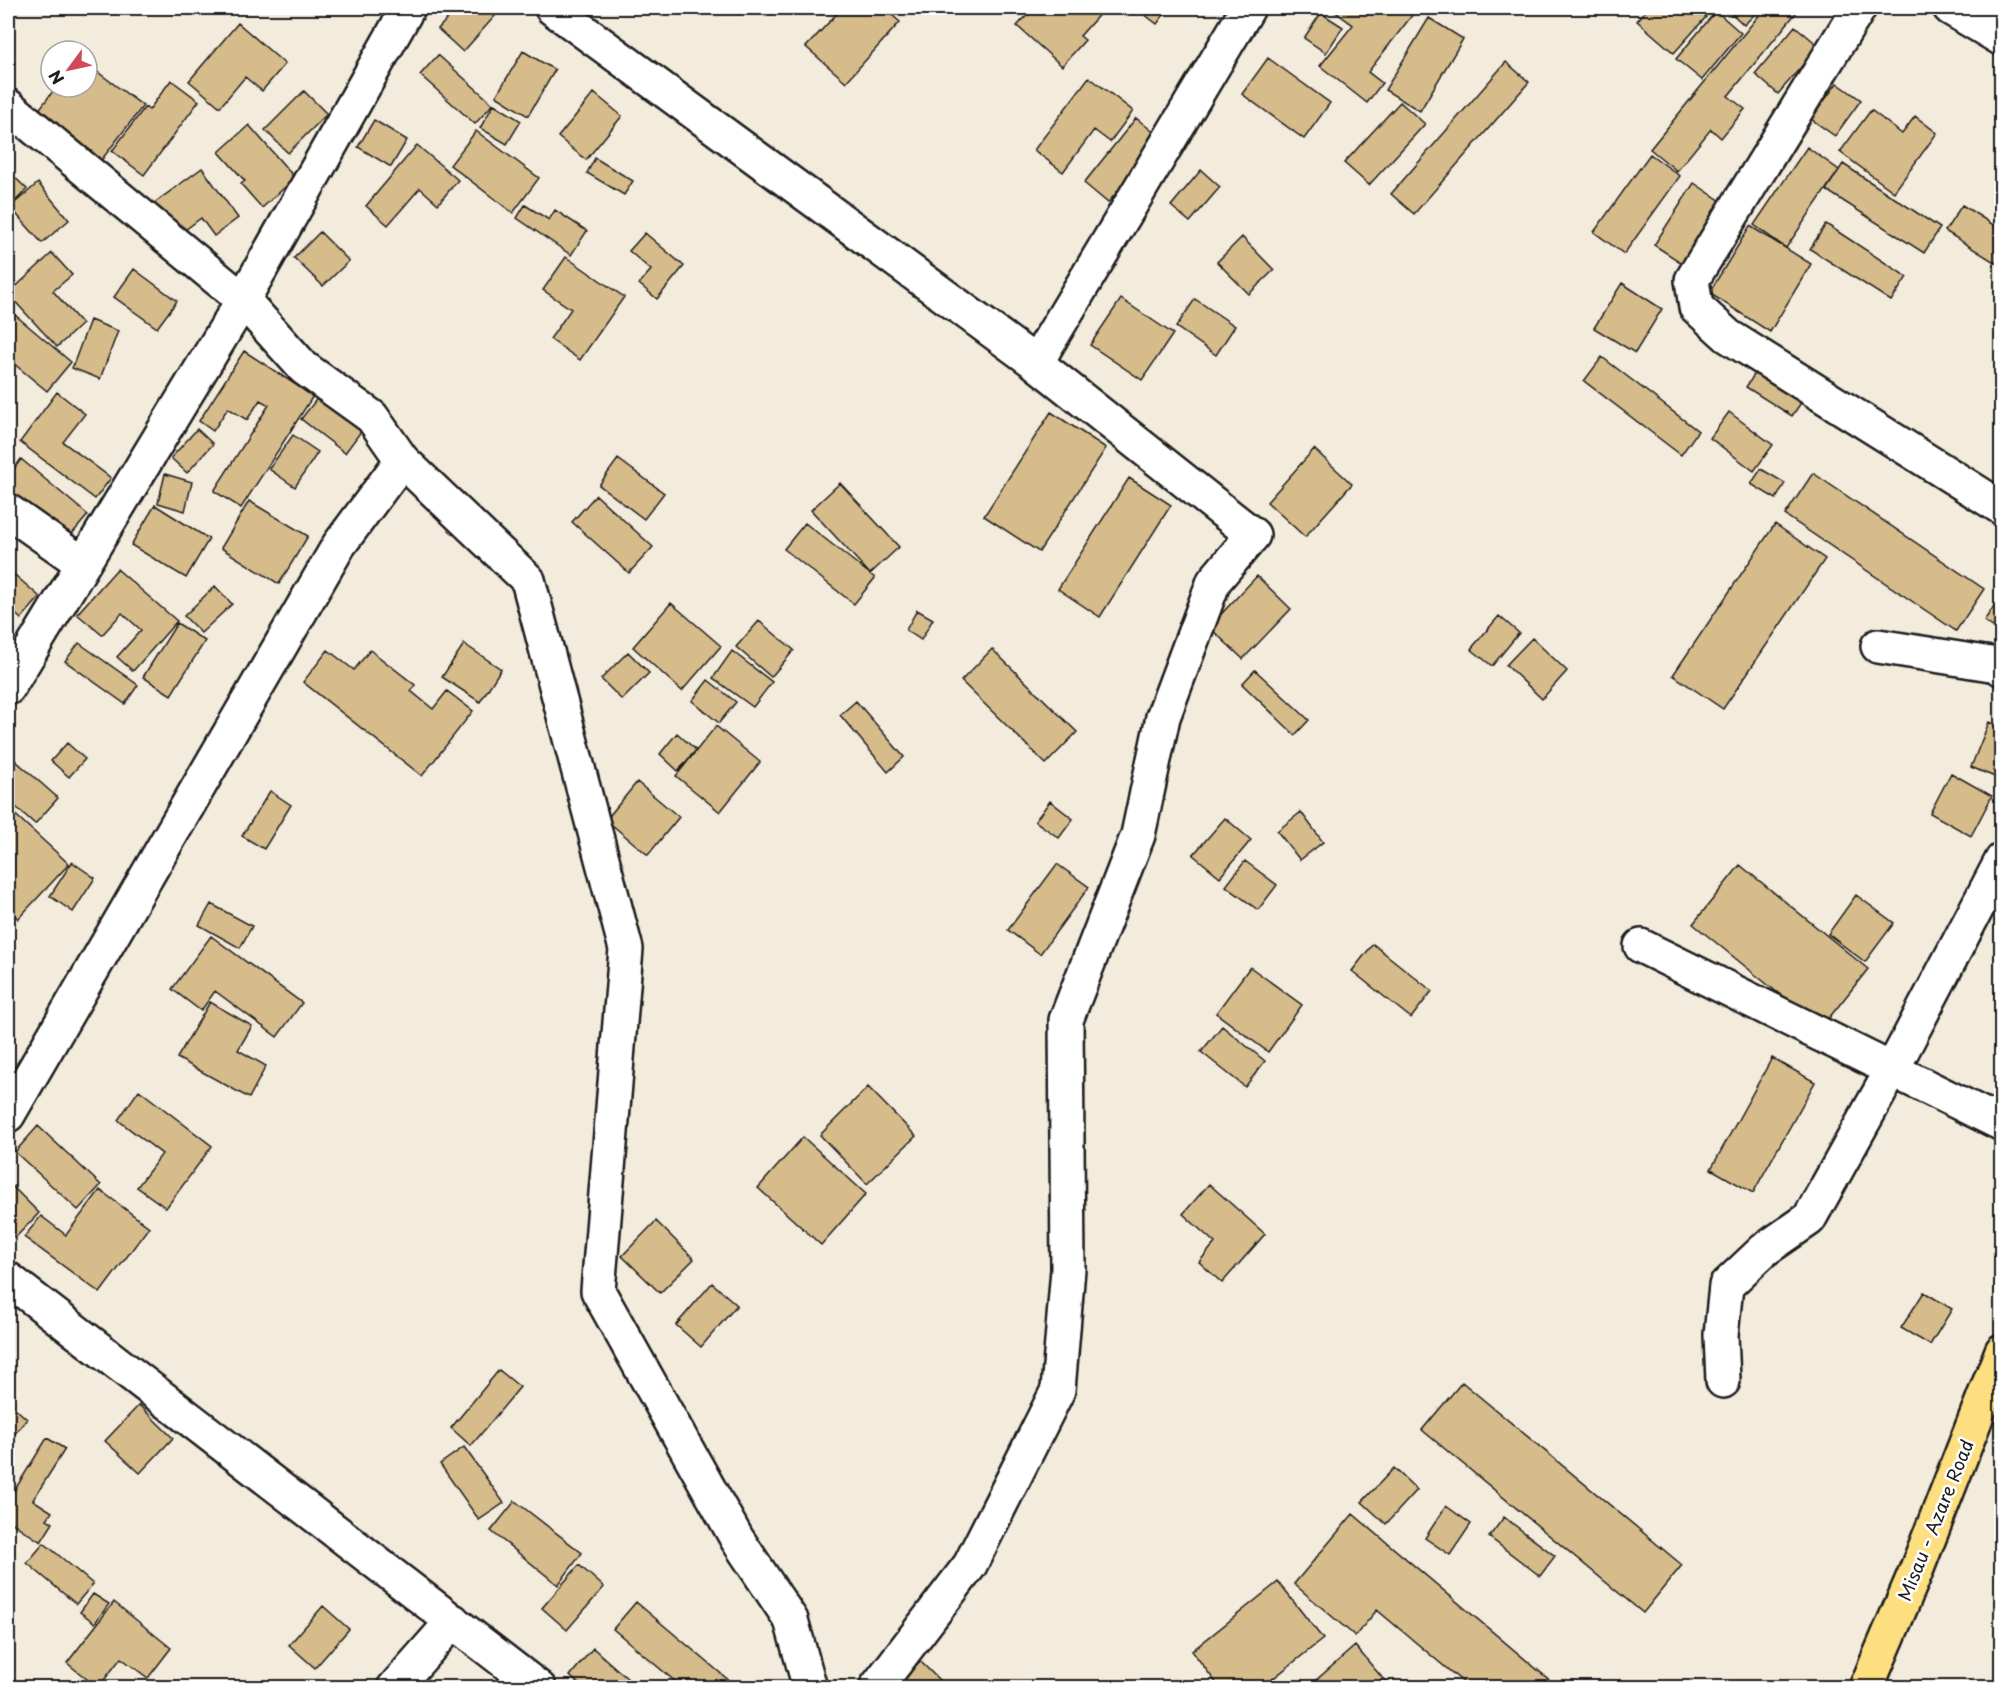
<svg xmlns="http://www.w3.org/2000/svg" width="2009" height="1695" viewBox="0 0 2009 1695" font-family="'Playpen Sans',sans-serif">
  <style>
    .building { fill: #d6bb8b; stroke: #1c1c1c; stroke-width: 1.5 }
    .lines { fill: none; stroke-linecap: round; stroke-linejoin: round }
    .minor-casing { stroke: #1c1c1c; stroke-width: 38 }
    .major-casing { stroke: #1c1c1c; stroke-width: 38 }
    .minor { stroke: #fff; stroke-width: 33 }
    .major { stroke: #fddf80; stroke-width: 33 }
    .labels { text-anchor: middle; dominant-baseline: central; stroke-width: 5; stroke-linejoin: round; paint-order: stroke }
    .street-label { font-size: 18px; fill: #1c1c1c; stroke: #fff }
  </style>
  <rect width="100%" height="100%" fill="#f3ebdc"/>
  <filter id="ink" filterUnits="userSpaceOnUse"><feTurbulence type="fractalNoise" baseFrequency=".0167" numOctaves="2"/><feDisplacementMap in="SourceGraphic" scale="12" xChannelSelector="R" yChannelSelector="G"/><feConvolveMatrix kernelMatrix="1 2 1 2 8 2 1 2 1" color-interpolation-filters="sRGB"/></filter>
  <g filter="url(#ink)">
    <!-- building -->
    <path class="building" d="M 457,8 L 502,8 L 463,52 L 438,29 Z
      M 842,8 L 884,8 L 900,22 L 846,82 L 806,47 Z
      M 1034,8 L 1101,8 L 1103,10 L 1080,36 L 1085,40 L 1062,66 L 1017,26 Z
      M 1136,8 L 1169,8 L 1157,24 Z
      M 1330,8 L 1417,9 L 1368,72 L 1382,83 L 1367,103 L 1320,66 L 1353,25 Z
      M 1648,8 L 1695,8 L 1706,17 L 1674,53 L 1637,21 Z
      M 1726,8 L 1761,8 L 1744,25 Z
      M 1765,8 L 1800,8 L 1728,96 L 1745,109 L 1721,138 L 1711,129 L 1677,171 L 1650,149 Z
      M 1716,11 L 1741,33 L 1702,80 L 1676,59 Z
      M 1321,13 L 1343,27 L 1326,53 L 1304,38 Z
      M 1429,18 L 1463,39 L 1420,111 L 1385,90 Z
      M 238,23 L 285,64 L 262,91 L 245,77 L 220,107 L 189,81 Z
      M 1795,26 L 1819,46 L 1778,94 L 1755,74 Z
      M 523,51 L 555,70 L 528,116 L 496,96 Z
      M 438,55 L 493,104 L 475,124 L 420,75 Z
      M 1268,58 L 1330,103 L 1304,139 L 1242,94 Z
      M 1506,62 L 1529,82 L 1414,214 L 1391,194 Z
      M 87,64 L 143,106 L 96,167 L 32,119 L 56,87 L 87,87 Z
      M 1089,77 L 1133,111 L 1110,142 L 1094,130 L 1063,172 L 1034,150 Z
      M 171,80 L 199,101 L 144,175 L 112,151 L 145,107 L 149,110 Z
      M 1837,83 L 1861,100 L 1835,136 L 1811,119 Z
      M 304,91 L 327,114 L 288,153 L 265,130 Z
      M 594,93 L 622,116 L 586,160 L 558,137 Z
      M 1400,102 L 1425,124 L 1369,185 L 1344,163 Z
      M 494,104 L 521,121 L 507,144 L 480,128 Z
      M 1871,110 L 1902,134 L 1915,116 L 1937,133 L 1894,192 L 1840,152 Z
      M 1136,118 L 1161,138 L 1108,203 L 1084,183 Z
      M 374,120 L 407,140 L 391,167 L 358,147 Z
      M 249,125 L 295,178 L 262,208 L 241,184 L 245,181 L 219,152 Z
      M 476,131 L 539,178 L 513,213 L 450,165 Z
      M 417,145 L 458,180 L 438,204 L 420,188 L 388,225 L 366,206 Z
      M 1807,147 L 1839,170 L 1786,248 L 1754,225 Z
      M 1650,154 L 1680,176 L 1624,254 L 1594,232 Z
      M 595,158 L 633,181 L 624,195 L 587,173 Z
      M 1843,164 L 1940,228 L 1924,253 L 1826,190 Z
      M 202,168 L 238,218 L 214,236 L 201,218 L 177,236 L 153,204 Z
      M 1201,170 L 1220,187 L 1190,222 L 1171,206 Z
      M 8,171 L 27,189 L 8,209 Z
      M 38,183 L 69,220 L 42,243 L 10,207 Z
      M 1694,183 L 1724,203 L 1685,265 L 1654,245 Z
      M 525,205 L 549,220 L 555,210 L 587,231 L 571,255 L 517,218 Z
      M 1962,205 L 1995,226 L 2002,215 L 2002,267 L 1945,231 Z
      M 1826,224 L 1907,277 L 1891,301 L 1810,249 Z
      M 1750,226 L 1811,264 L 1770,332 L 1709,293 Z
      M 320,232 L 349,261 L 323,286 L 294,258 Z
      M 645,233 L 684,266 L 657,299 L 639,284 L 651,270 L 629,251 Z
      M 1242,237 L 1274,270 L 1249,294 L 1217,262 Z
      M 52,253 L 72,275 L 53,291 L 82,324 L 57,347 L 8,294 Z
      M 566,257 L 624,297 L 580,360 L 550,339 L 571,309 L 543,290 Z
      M 134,269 L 177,301 L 157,328 L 114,297 Z
      M 1622,283 L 1662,309 L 1635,353 L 1594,328 Z
      M 1121,299 L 1173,334 L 1142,380 L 1090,345 Z
      M 1195,299 L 1235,326 L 1216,355 L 1176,327 Z
      M 8,309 L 71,362 L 47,391 L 8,359 Z
      M 90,320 L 118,331 L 100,379 L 72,368 Z
      M 244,351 L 313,396 L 241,508 L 214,491 L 269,405 L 260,400 L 247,420 L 228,408 L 213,431 L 199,421 Z
      M 1602,357 L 1698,431 L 1681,455 L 1584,381 Z
      M 1761,364 L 1807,394 L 1792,416 L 1746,387 Z
      M 57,392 L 85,414 L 63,442 L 111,478 L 95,499 L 20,442 Z
      M 319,396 L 362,430 L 345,453 L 301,419 Z
      M 1051,412 L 1106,448 L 1039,552 L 984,516 Z
      M 1729,412 L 1773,445 L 1754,471 L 1710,438 Z
      M 197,429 L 213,444 L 187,473 L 171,458 Z
      M 293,435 L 318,452 L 295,487 L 269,469 Z
      M 1314,449 L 1352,484 L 1305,537 L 1267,502 Z
      M 21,459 L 88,515 L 66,541 L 8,494 L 8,477 Z
      M 618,459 L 664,493 L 644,519 L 599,485 Z
      M 1761,469 L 1785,483 L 1776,499 L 1751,484 Z
      M 1813,473 L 1984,589 L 1956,631 L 1785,515 Z
      M 165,474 L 192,482 L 185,511 L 158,503 Z
      M 1129,478 L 1171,505 L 1100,617 L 1058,589 Z
      M 840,483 L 899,547 L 870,574 L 811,510 Z
      M 596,495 L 653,547 L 629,573 L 572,522 Z
      M 249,501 L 308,536 L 279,584 L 221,548 Z
      M 155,505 L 209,539 L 186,578 L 131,545 Z
      M 805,523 L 875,578 L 854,604 L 784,549 Z
      M 1775,524 L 1825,559 L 1723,709 L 1673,675 Z
      M 8,569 L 40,597 L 21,619 L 8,607 Z
      M 117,569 L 177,621 L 133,671 L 117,657 L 141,630 L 122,613 L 102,635 L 77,614 Z
      M 1257,576 L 1291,609 L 1243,659 L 1209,627 Z
      M 215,586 L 232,604 L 201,633 L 184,616 Z
      M 2002,594 L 2002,633 L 1984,621 Z
      M 671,603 L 721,646 L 682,691 L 633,647 Z
      M 917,610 L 933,619 L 921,640 L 906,630 Z
      M 1499,616 L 1519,633 L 1492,666 L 1471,649 Z
      M 759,621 L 794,650 L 771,677 L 736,647 Z
      M 177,623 L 205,641 L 171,695 L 143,677 Z
      M 1532,638 L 1567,671 L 1542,699 L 1506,665 Z
      M 79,643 L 138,685 L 125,704 L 65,661 Z
      M 464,644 L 501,669 L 480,702 L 442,677 Z
      M 992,649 L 1077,732 L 1046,764 L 961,681 Z
      M 328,650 L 354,670 L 370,650 L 415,685 L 411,691 L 433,709 L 447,691 L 473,711 L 422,776 L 303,682 Z
      M 732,651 L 772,682 L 753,707 L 713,678 Z
      M 628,652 L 649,673 L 622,700 L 601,679 Z
      M 1255,670 L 1309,720 L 1295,735 L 1242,684 Z
      M 708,680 L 736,702 L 719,723 L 692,701 Z
      M 856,701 L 904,757 L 888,772 L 840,715 Z
      M 1989,722 L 2002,727 L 2002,780 L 1971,767 Z
      M 716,726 L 760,762 L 720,812 L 676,776 Z
      M 677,733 L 696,750 L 678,771 L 660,754 Z
      M 67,743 L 85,759 L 69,777 L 51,761 Z
      M 8,754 L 58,798 L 35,824 L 8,800 Z
      M 1951,773 L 1992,796 L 1971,836 L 1930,813 Z
      M 637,782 L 679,817 L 648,855 L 606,820 Z
      M 270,791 L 291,805 L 264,849 L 242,836 Z
      M 1050,801 L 1073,819 L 1059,838 L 1035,821 Z
      M 8,808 L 69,864 L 18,919 L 8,908 Z
      M 1301,812 L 1323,842 L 1300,860 L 1277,831 Z
      M 1225,818 L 1251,840 L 1220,877 L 1193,855 Z
      M 1245,861 L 1277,885 L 1258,910 L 1226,886 Z
      M 72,862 L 95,878 L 73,912 L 50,896 Z
      M 1057,864 L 1089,887 L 1040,954 L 1008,930 Z
      M 1740,865 L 1868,969 L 1821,1028 L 1693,924 Z
      M 1856,895 L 1894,923 L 1865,962 L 1828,934 Z
      M 211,904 L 252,926 L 240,948 L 199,925 Z
      M 211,936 L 302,1003 L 277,1037 L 215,991 L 201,1011 L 172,989 Z
      M 1373,944 L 1432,991 L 1411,1018 L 1352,971 Z
      M 1250,967 L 1302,1005 L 1268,1052 L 1216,1013 Z
      M 210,1002 L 252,1026 L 238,1050 L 266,1066 L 249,1098 L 177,1058 Z
      M 1222,1026 L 1265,1061 L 1245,1087 L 1201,1052 Z
      M 1772,1058 L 1815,1082 L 1753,1193 L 1711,1169 Z
      M 868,1087 L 916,1136 L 867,1184 L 820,1135 Z
      M 139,1090 L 212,1146 L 166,1208 L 137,1187 L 162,1154 L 118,1120 Z
      M 38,1126 L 101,1185 L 78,1210 L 15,1152 Z
      M 803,1137 L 866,1194 L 821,1245 L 758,1188 Z
      M 8,1182 L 39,1213 L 15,1238 L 8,1231 Z
      M 1209,1184 L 1265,1234 L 1222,1283 L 1199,1262 L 1215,1243 L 1183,1214 Z
      M 100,1190 L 149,1227 L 100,1293 L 24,1237 L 41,1216 L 66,1235 Z
      M 656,1221 L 694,1259 L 660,1293 L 622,1256 Z
      M 712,1283 L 737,1305 L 701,1347 L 676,1325 Z
      M 1924,1292 L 1952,1309 L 1930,1345 L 1901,1328 Z
      M 499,1370 L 520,1387 L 471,1446 L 451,1428 Z
      M 1462,1382 L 1682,1565 L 1643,1613 L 1422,1430 Z
      M 8,1402 L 27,1419 L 8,1442 Z
      M 139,1405 L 173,1438 L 140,1473 L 105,1441 Z
      M 47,1438 L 65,1449 L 33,1500 L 52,1512 L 47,1519 L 53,1523 L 41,1542 L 8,1520 L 8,1495 L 11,1489 L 14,1491 Z
      M 464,1447 L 504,1503 L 479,1520 L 440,1464 Z
      M 1394,1468 L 1417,1490 L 1386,1524 L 1362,1502 Z
      M 515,1501 L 582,1553 L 558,1585 L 491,1531 Z
      M 1446,1506 L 1471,1524 L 1450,1555 L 1425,1538 Z
      M 1353,1514 L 1559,1688 L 1470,1688 L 1377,1610 L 1355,1636 L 1294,1584 Z
      M 1504,1517 L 1555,1556 L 1540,1576 L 1489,1537 Z
      M 44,1543 L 93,1584 L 76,1604 L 27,1563 Z
      M 579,1565 L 604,1587 L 567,1630 L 542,1608 Z
      M 1278,1582 L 1323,1639 L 1261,1688 L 1220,1688 L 1192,1651 Z
      M 93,1594 L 109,1604 L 95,1623 L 80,1612 Z
      M 114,1602 L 171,1648 L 148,1678 L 121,1658 L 98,1688 L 67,1663 Z
      M 636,1602 L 738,1688 L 683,1688 L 613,1629 Z
      M 323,1606 L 349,1629 L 315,1668 L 289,1645 Z
      M 1355,1646 L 1391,1688 L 1307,1688 Z
      M 593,1648 L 628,1679 L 621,1688 L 583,1688 L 570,1676 Z
      M 920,1661 L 947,1688 L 894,1688 Z"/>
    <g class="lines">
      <!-- minor casing -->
      <g class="minor-casing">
        <path id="minor" d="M 552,8 L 1036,363 L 1253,535 L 1214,581 L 1163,717 L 1138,835 L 1066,1020 L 1068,1269 L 1058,1390 L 970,1565 L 876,1688
          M 1859,8 L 1692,280 L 1696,307 L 1728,336 L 2002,508
          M 1950,8 L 2002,39
          M 8,106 L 243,300 L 304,368 L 372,417 L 402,460 L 528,580 L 626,949 L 598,1291 L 737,1539 L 791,1620 L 810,1688
          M 1036,363 L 1248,8
          M 8,511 L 83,564
          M 1878,646 L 1997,665 L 2002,669
          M 8,688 L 243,300 L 408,8
          M 1641,946 L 2002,1124
          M 8,1115 L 339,545 L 402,460
          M 8,1279 L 539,1688
          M 1723,1381 L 1721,1335 L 1726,1286 L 1764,1250 L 1809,1219 L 1892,1070 L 2002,860
          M 394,1688 L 453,1621"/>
      </g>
      <!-- major casing -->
      <g class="major-casing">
        <path id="major" d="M 1866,1688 L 1916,1571 L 2002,1351"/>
      </g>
      <!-- minor -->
      <use href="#minor" class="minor"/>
      <!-- major -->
      <use href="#major" class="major"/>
    </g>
  </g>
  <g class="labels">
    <!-- street labels -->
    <g class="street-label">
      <text transform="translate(1935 1520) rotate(-68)">Misau - Azare Road</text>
    </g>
  </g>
  <!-- margin -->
  <rect width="2009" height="1695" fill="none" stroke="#fff" stroke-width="30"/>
  <rect x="15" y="15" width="1979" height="1665" fill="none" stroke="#1c1c1c" stroke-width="2" filter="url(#ink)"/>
  <!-- north arrow -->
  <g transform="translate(69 69) rotate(237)"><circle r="28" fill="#ffffff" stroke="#a4a4a4" stroke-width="1.5"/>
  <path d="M0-4.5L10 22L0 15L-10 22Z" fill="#d1495b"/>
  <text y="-9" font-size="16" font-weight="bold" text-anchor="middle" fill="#1c1c1c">N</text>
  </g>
</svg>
